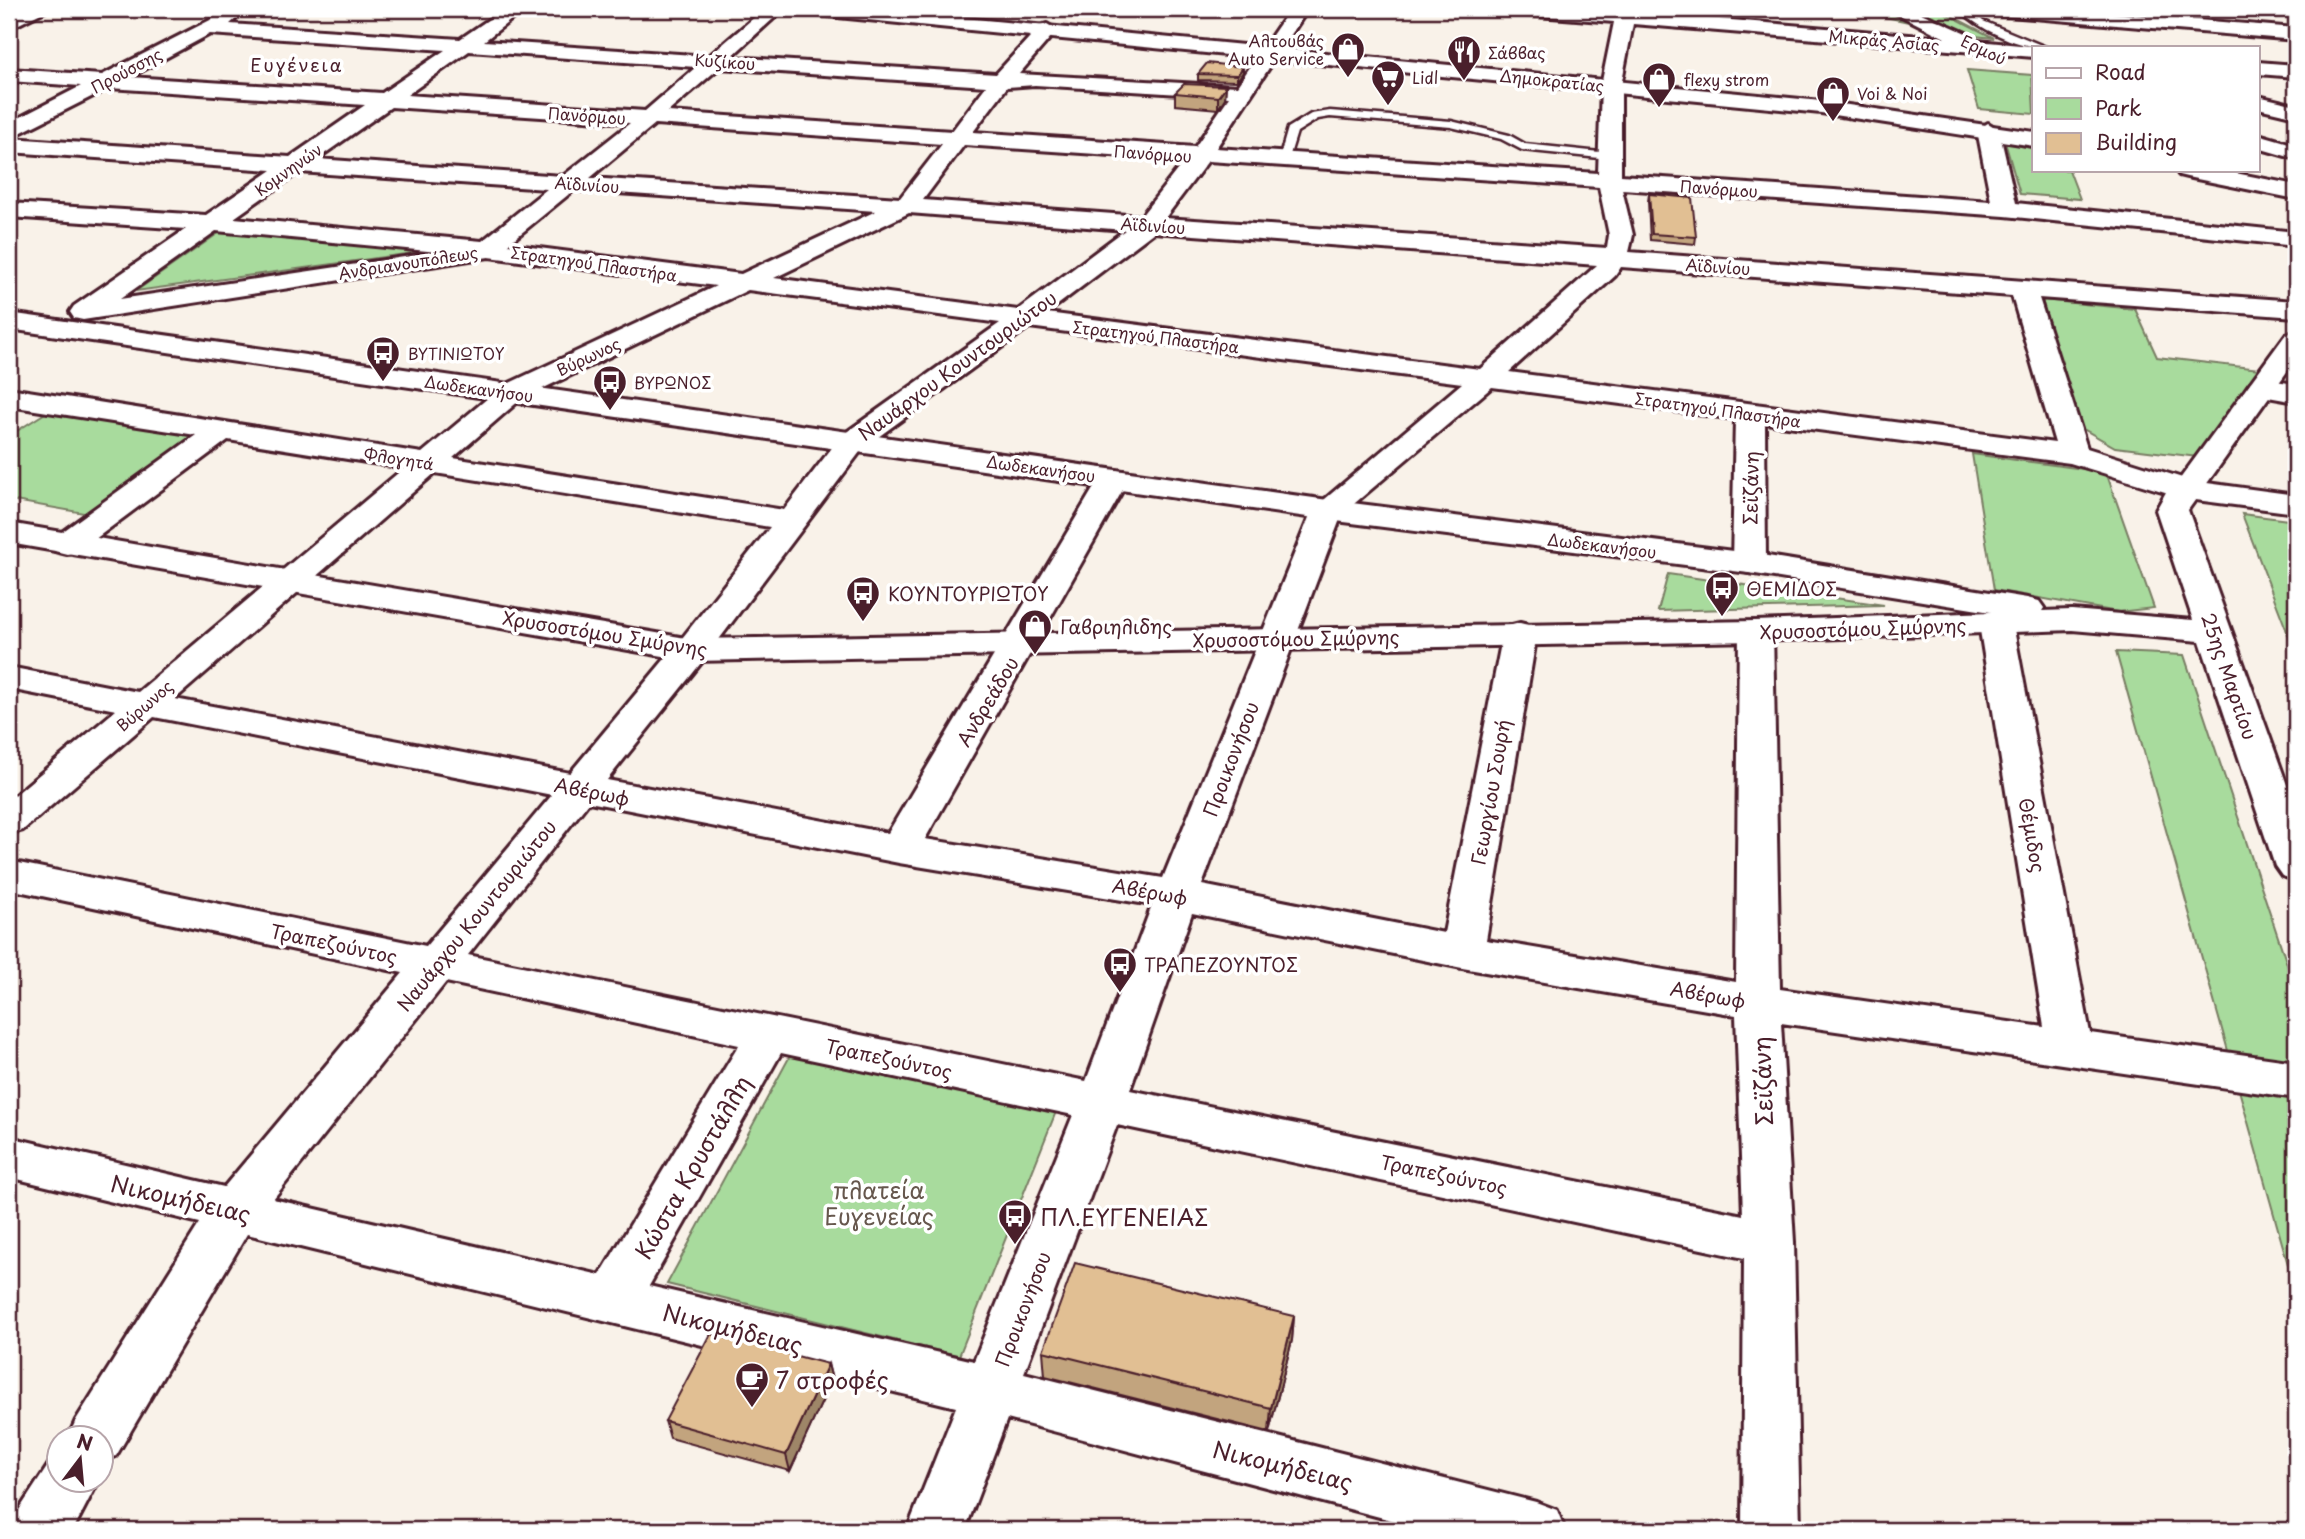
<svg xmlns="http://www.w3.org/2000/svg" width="2305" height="1539" viewBox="0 0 2305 1539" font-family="'Playpen Sans',sans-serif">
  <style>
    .green { fill: #a8db9d; stroke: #797d64; stroke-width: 2 }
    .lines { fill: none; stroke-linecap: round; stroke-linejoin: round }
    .lane-casing { stroke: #4a1f2b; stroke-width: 5 }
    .street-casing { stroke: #4a1f2b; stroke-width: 6 }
    .secondary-casing { stroke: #4a1f2b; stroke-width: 6 }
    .lane { fill: #fff; fill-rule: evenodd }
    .street { fill: #fff; fill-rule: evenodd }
    .secondary { fill: #fff; fill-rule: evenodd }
    .wall { fill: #c2a47e; stroke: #4a1f2b; stroke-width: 2 }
    .shaded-wall { fill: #9e8667; stroke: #4a1f2b; stroke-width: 2 }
    .building { fill: #e1bf93; stroke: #4a1f2b; stroke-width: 2 }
    .labels { text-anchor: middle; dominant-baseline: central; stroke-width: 7; stroke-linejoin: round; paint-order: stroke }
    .far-poi-label { font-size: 16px; fill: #4a1f2b; stroke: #fff; text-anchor: start }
    .far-street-label { font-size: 16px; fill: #4a1f2b; stroke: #fff }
    .far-neighbourhood-label { font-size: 18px; letter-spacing: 2px; fill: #4a1f2b; stroke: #fff }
    .street-label { font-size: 19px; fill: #4a1f2b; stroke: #fff }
    .poi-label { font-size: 19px; fill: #4a1f2b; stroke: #fff; text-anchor: start }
    .near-street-label { font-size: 23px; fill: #4a1f2b; stroke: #fff }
    .near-park-label { font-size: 23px; fill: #66574d; stroke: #fff }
    .near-poi-label { font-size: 23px; fill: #4a1f2b; stroke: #fff; text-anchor: start }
  </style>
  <rect width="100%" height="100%" fill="#f9f2e9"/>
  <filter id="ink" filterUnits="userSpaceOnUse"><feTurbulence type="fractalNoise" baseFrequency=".0143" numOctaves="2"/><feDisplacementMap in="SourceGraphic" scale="14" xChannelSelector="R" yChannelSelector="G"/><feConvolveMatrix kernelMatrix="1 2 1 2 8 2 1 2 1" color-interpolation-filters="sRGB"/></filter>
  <g filter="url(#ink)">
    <!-- green -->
    <path class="green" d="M 1848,9 L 1938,9 L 1994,38 L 1974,36 Z
      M 1967,70 L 2032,75 L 2034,114 L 1979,109 Z
      M 2005,142 L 2034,149 L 2034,170 L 2069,170 L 2080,199 L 2020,194 Z
      M 220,232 L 435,250 L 136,291 Z
      M 2042,300 L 2135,309 L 2157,357 L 2277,371 L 2206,458 L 2115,447 L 2078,426 Z
      M 50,410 L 207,435 L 95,515 L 9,500 L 9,436 Z
      M 1972,454 L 2106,472 L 2154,608 L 2118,612 L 1994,590 Z
      M 2242,514 L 2296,521 L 2296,655 Z
      M 1668,574 L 1884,605 L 1658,611 Z
      M 2116,652 L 2184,655 L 2296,991 L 2296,1293 Z
      M 791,1054 L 1059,1104 L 959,1356 L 667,1284 Z"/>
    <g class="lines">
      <!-- lane casing -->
      <g class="lane-casing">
        <path id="lane" d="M 1959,9 L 1969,9 L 1983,21 L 2046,47 C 2019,48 1978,29 1959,9 Z
          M 1330,111 L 1451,121 L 1509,135 L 1525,144 L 1609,153 L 1615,156 L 1609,159 L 1522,150 L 1501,139 L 1451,127 L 1330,117 L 1318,119 L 1297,132 L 1288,161 L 1278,163 L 1288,128 L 1311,114 Z"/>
      </g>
      <!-- street casing -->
      <g class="street-casing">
        <path id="street" d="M 25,9 L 49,9 L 9,29 L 9,16 Z
          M 504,9 L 525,9 L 484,41 L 709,56 L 764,9 L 784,9 L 731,57 L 996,74 L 1040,26 L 1047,24 L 1057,30 L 1019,74 L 1237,86 L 1290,9 L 1308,9 L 1216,148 L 1598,173 L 1601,86 L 1614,22 L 1526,15 L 1517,9 L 1635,9 L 1635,12 L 1945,38 L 1888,9 L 1912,9 L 1966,33 L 1967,40 L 2041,47 L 2034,47 L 2034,57 L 1633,24 L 1621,86 L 1621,175 L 1991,201 L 1977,130 L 1988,123 L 1999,130 L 2016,203 L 2296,232 L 2296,246 L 2005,216 L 1622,189 L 1633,235 L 1629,252 L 2296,301 L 2296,317 L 2039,298 L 2087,448 L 2192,481 L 2296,495 L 2296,513 L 2188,499 L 2070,463 L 1765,423 L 1766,563 L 1761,570 L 1749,573 L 1737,570 L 1732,563 L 1735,419 L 1492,387 L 1342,514 L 1202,885 L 1444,933 L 1503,633 L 1508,626 L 1520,623 L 1532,626 L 1537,633 L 1486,940 L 1736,982 L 1739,631 L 1744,624 L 1756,621 L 1768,624 L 1773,631 L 1780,989 L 2044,1027 L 1979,624 L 1984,617 L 1996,614 L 2008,617 L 2013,624 L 2090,1033 L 2296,1062 L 2296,1098 L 1781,1023 L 1794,1242 L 1800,1530 L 1742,1530 L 1744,1258 L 1117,1125 L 1024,1373 L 1536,1502 L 1557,1510 L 1565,1530 L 1429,1530 L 1007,1419 L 965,1530 L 907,1530 L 956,1407 L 247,1234 L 116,1456 L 102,1462 L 102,1438 L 68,1438 L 76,1420 L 200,1223 L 9,1177 L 9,1137 L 224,1187 L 403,973 L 9,889 L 9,861 L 426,946 L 552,795 L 154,717 L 23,830 L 9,834 L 9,800 L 116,710 L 9,689 L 9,667 L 138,692 L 404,468 L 228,440 L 79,551 L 67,554 L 55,551 L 51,544 L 55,537 L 196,435 L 9,406 L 9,388 L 422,453 L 501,387 L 716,286 L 489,257 L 83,320 L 74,318 L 70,312 L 74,306 L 186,229 L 9,217 L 9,203 L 206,215 L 272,170 L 9,152 L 9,123 L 81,86 L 9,81 L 9,69 L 102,75 L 230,10 L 239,16 L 230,24 L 460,39 ZM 210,34 L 445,50 L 382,93 L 130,77 ZM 469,51 L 696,67 L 645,111 L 407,95 ZM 719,68 L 986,86 L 952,131 L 668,112 ZM 1035,85 L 1229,97 L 1195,147 L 973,132 L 1007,87 ZM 109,88 L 365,105 L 290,157 L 10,138 ZM 391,107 L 630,123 L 563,176 L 317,159 ZM 655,124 L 942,144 L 900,198 L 590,178 ZM 964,145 L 1185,160 L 1141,216 L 923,200 ZM 1208,161 L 1599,187 L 1609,235 L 1607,248 L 1165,218 ZM 299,172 L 547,189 L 482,241 L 234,218 ZM 574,190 L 876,211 L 741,274 L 508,244 ZM 909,213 L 1125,230 L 1018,310 L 774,278 ZM 216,231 L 438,252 L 120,299 ZM 1154,232 L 1597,265 L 1480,369 L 1047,313 ZM 1621,267 L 2012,296 L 2055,443 L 1509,372 L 1615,276 ZM 748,290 L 1000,323 L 841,436 L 784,510 L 453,458 L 521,399 ZM 1029,327 L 1462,383 L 1312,510 L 1163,878 L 925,839 L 1129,479 L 1125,472 L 1114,470 L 1103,472 L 1099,479 L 888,833 L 607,780 L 705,658 L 863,448 ZM 435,473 L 770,527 L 679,642 L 570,773 L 175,699 ZM 589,802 L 899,863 L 1152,905 L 1086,1081 L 468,955 ZM 1192,913 L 1462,968 L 1736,1015 L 1743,1215 L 1130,1090 ZM 446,982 L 739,1045 L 600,1275 L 273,1199 ZM 781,1053 L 1073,1115 L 974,1361 L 649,1286 Z
          M 1955,9 L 1974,9 L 1964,15 Z
          M 1988,9 L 2062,9 L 2296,28 L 2296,40 L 1997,15 Z
          M 2258,62 L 2296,65 L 2296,77 L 2258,74 Z
          M 2258,96 L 2296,105 L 2296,117 L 2258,108 Z
          M 2258,134 L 2296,145 L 2296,159 L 2258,148 Z
          M 2261,379 L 2296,384 L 2296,402 L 2251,394 L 2247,388 L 2251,382 Z
          M 60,1457 L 60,1480 L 99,1480 L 73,1530 L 11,1530 L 19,1510 L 51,1461 Z"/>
      </g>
      <!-- secondary casing -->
      <g class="secondary-casing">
        <path id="secondary" d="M 808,9 L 872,9 L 1821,101 L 2034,132 L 2034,146 L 1821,113 L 817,15 Z
          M 2176,170 L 2220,170 L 2296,185 L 2296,199 L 2187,177 L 2179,175 Z
          M 9,313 L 1328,500 L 1749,553 L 2027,598 L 2039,601 L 2044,608 L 2042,611 L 2072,610 L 2193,620 L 2156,510 L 2166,492 L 2177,483 L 2286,334 L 2296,332 L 2296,359 L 2188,510 L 2296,810 L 2296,880 L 2282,876 L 2275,866 L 2200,641 L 2072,630 L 1756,641 L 692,661 L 9,543 L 9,523 L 692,639 L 1756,621 L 1991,612 L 1749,573 L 1328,520 L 9,329 Z"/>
      </g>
      <!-- lane -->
      <use href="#lane" class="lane"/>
      <!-- street -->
      <use href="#street" class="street"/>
      <!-- secondary -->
      <use href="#secondary" class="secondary"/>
    </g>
    <!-- wall -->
    <path class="wall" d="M 1243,72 L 1237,81 L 1198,80 L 1198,74 Z
      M 1226,86 L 1225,98 L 1218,109 L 1175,105 L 1175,93 Z
      M 1649,194 L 1696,237 L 1695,244 L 1650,240 L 1648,201 Z
      M 1294,1316 L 1292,1340 L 1269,1432 L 1045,1376 L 1043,1351 Z
      M 828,1364 L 832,1380 L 790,1471 L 670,1438 L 665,1421 Z"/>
    <!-- shaded-wall -->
    <path class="shaded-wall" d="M 1243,67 L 1243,72 L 1237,81 L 1237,75 Z
      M 1226,86 L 1225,98 L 1218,109 L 1218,97 Z
      M 1294,1316 L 1292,1340 L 1269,1432 L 1271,1408 Z
      M 828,1364 L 832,1380 L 790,1471 L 786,1455 Z"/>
    <!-- building -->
    <path class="building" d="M 1207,63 L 1243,67 L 1237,75 L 1198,74 Z
      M 1184,84 L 1226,86 L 1218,97 L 1175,93 Z
      M 1649,194 L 1692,198 L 1696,237 L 1652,234 Z
      M 1075,1263 L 1294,1316 L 1271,1408 L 1043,1351 Z
      M 711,1334 L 828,1364 L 786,1455 L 665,1421 Z"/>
  </g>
  <!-- icons -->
  <defs>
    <g id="shop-pin" transform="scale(1.75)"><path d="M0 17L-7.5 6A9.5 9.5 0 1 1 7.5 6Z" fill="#4a1f2b" stroke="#fff"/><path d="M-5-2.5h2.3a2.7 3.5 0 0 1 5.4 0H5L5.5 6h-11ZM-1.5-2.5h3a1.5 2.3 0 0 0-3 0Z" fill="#fff"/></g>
    <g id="restaurant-pin" transform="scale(1.75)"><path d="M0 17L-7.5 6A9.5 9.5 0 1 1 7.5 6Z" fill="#4a1f2b" stroke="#fff"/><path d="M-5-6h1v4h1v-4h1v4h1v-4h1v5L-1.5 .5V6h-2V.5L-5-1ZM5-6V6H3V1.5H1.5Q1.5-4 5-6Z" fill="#fff"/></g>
    <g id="supermarket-pin" transform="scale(1.75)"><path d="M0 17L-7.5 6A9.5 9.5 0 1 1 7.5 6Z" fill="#4a1f2b" stroke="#fff"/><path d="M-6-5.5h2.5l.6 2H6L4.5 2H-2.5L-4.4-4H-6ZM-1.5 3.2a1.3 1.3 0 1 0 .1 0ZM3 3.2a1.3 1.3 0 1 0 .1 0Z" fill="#fff"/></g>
    <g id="bus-pin" transform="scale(1.75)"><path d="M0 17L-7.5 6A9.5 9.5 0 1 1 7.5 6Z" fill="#4a1f2b" stroke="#fff"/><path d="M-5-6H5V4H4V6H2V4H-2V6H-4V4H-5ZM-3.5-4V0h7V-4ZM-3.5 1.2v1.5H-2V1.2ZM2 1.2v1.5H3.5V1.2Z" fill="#fff"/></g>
    <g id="cafe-pin" transform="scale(1.75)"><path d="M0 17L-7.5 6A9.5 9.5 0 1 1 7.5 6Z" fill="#4a1f2b" stroke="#fff"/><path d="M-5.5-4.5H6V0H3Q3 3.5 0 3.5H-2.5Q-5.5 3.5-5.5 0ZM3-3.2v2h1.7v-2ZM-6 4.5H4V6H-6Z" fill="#fff"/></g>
  </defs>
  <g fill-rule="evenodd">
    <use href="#shop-pin" x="1348" y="49"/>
    <use href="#restaurant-pin" x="1464" y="52"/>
    <use href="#supermarket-pin" x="1388" y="77"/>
    <use href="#shop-pin" x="1659" y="79"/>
    <use href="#shop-pin" x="1833" y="93"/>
    <use href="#bus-pin" x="383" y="353"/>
    <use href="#bus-pin" x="610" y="382"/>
    <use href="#bus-pin" x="1722" y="588"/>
    <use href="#bus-pin" x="863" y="593"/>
    <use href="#shop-pin" x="1035" y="626"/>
    <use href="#bus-pin" x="1120" y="964"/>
    <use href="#bus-pin" x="1015" y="1216"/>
    <use href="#cafe-pin" x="752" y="1379"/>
  </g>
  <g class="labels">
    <!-- far-poi labels -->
    <g class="far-poi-label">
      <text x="1324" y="40" text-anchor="end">Αλτουβάς<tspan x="1324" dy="18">Auto Service</tspan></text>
      <text x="1488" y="52">Σάββας</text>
      <text x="1412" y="77">Lidl</text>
      <text x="1684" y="79">flexy strom</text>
      <text x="1857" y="93">Voi &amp; Noi</text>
      <text x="408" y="353">ΒΥΤΙΝΙΩΤΟΥ</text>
      <text x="634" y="382">ΒΥΡΩΝΟΣ</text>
    </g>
    <!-- far-street labels -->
    <g class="far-street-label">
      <text transform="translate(1884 40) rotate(5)">Μικράς Ασίας</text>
      <text transform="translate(1984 49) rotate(25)">Ερμού</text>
      <text transform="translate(725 61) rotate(4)">Κυζίκου</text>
      <text transform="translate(126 70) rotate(-28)">Προύσσης</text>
      <text transform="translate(1552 80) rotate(6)">Δημοκρατίας</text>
      <text transform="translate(587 115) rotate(4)">Πανόρμου</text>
      <text transform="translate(1153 153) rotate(4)">Πανόρμου</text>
      <text transform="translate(288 169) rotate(-35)">Κομνηνών</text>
      <text transform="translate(587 184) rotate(4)">Αϊδινίου</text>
      <text transform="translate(1719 188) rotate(4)">Πανόρμου</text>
      <text transform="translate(1153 225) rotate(4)">Αϊδινίου</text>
      <text transform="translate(408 262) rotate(-9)">Ανδριανουπόλεως</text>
      <text transform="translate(594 263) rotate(8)">Στρατηγού Πλαστήρα</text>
      <text transform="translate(1718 266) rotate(4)">Αϊδινίου</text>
      <text transform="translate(1156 336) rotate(7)">Στρατηγού Πλαστήρα</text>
      <text transform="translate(588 356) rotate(-25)">Βύρωνος</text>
      <text transform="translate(479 388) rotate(8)">Δωδεκανήσου</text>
      <text transform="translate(1718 409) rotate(8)">Στρατηγού Πλαστήρα</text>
      <text transform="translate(399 458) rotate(9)">Φλογητά</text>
      <text transform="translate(1041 468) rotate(8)">Δωδεκανήσου</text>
      <text transform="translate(1602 545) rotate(7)">Δωδεκανήσου</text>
      <text transform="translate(144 705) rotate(-41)">Βύρωνος</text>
    </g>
    <!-- far-neighbourhood labels -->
    <g class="far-neighbourhood-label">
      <text x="297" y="64">Ευγένεια</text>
    </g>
    <!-- street labels -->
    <g class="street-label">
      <text transform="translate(957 365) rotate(-36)">Ναυάρχου Κουντουριώτου</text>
      <text transform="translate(1750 488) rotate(-89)">Σεϊζάνη</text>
      <text transform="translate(1863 628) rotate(-2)">Χρυσοστόμου Σμύρνης</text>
      <text transform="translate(605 633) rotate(9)">Χρυσοστόμου Σμύρνης</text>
      <text transform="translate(1296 638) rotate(-1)">Χρυσοστόμου Σμύρνης</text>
      <text transform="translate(2230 676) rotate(71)">25ης Μαρτίου</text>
      <text transform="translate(987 701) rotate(-59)">Ανδρεάδου</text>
      <text transform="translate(1230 759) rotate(-69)">Προικονήσου</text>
      <text transform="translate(592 791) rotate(11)">Αβέρωφ</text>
      <text transform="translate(1490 792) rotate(-80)">Γεωργίου Σουρή</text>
      <text transform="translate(2033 835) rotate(80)">Θέμιδος</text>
      <text transform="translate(1150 891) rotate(10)">Αβέρωφ</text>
      <text transform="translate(476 915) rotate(-51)">Ναυάρχου Κουντουριώτου</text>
      <text transform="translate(334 943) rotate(12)">Τραπεζούντος</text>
      <text transform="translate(1708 994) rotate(10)">Αβέρωφ</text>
      <text transform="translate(889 1058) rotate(12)">Τραπεζούντος</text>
      <text transform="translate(1444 1174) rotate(12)">Τραπεζούντος</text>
      <text transform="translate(1022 1309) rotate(-69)">Προικονήσου</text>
    </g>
    <!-- poi labels -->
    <g class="poi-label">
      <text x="1746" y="588">ΘΕΜΙΔΟΣ</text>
      <text x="888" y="593">ΚΟΥΝΤΟΥΡΙΩΤΟΥ</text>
      <text x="1060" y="626">Γαβριηλιδης</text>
      <text x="1144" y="964">ΤΡΑΠΕΖΟΥΝΤΟΣ</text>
    </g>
    <!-- near-street labels -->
    <g class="near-street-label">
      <text transform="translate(1762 1081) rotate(-92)">Σεϊζάνη</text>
      <text transform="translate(692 1167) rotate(-60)">Κώστα Κρυστάλλη</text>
      <text transform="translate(181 1198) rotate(13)">Νικομήδειας</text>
      <text transform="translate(733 1328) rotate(14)">Νικομήδειας</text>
      <text transform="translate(1283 1465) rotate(14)">Νικομήδειας</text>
    </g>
    <!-- near-park labels -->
    <g class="near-park-label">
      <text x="879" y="1189">πλατεία<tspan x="879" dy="26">Ευγενείας</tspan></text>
    </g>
    <!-- near-poi labels -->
    <g class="near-poi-label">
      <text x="1040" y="1216">ΠΛ.ΕΥΓΕΝΕΙΑΣ</text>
      <text x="776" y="1379">7 στροφές</text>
    </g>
  </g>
  <!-- margin -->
  <rect width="2305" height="1539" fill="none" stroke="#fff" stroke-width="35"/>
  <rect x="18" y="18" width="2270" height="1504" fill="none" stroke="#4a1f2b" stroke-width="2.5" filter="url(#ink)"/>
  <!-- legend -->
  <rect x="2032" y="46" width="228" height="126" fill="#ffffff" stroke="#b7a5aa" stroke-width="2"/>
  <rect x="2046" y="68" width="35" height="10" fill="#ffffff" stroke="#b7a5aa" stroke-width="2"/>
  <text x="2095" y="80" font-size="21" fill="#4a1f2b">Road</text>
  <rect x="2046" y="98" width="35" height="21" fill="#a8db9d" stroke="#b7a5aa" stroke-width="2"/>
  <text x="2095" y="116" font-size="21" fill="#4a1f2b">Park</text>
  <rect x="2046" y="133" width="35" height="21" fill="#e1bf93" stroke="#b7a5aa" stroke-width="2"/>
  <text x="2095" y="150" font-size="21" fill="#4a1f2b">Building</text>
  <!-- north arrow -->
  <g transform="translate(80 1459) rotate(16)"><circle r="33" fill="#ffffff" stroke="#b7a5aa" stroke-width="2"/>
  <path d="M0-5L12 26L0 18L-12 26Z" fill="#4a1f2b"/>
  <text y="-10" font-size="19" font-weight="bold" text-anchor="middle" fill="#4a1f2b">N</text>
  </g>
</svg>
